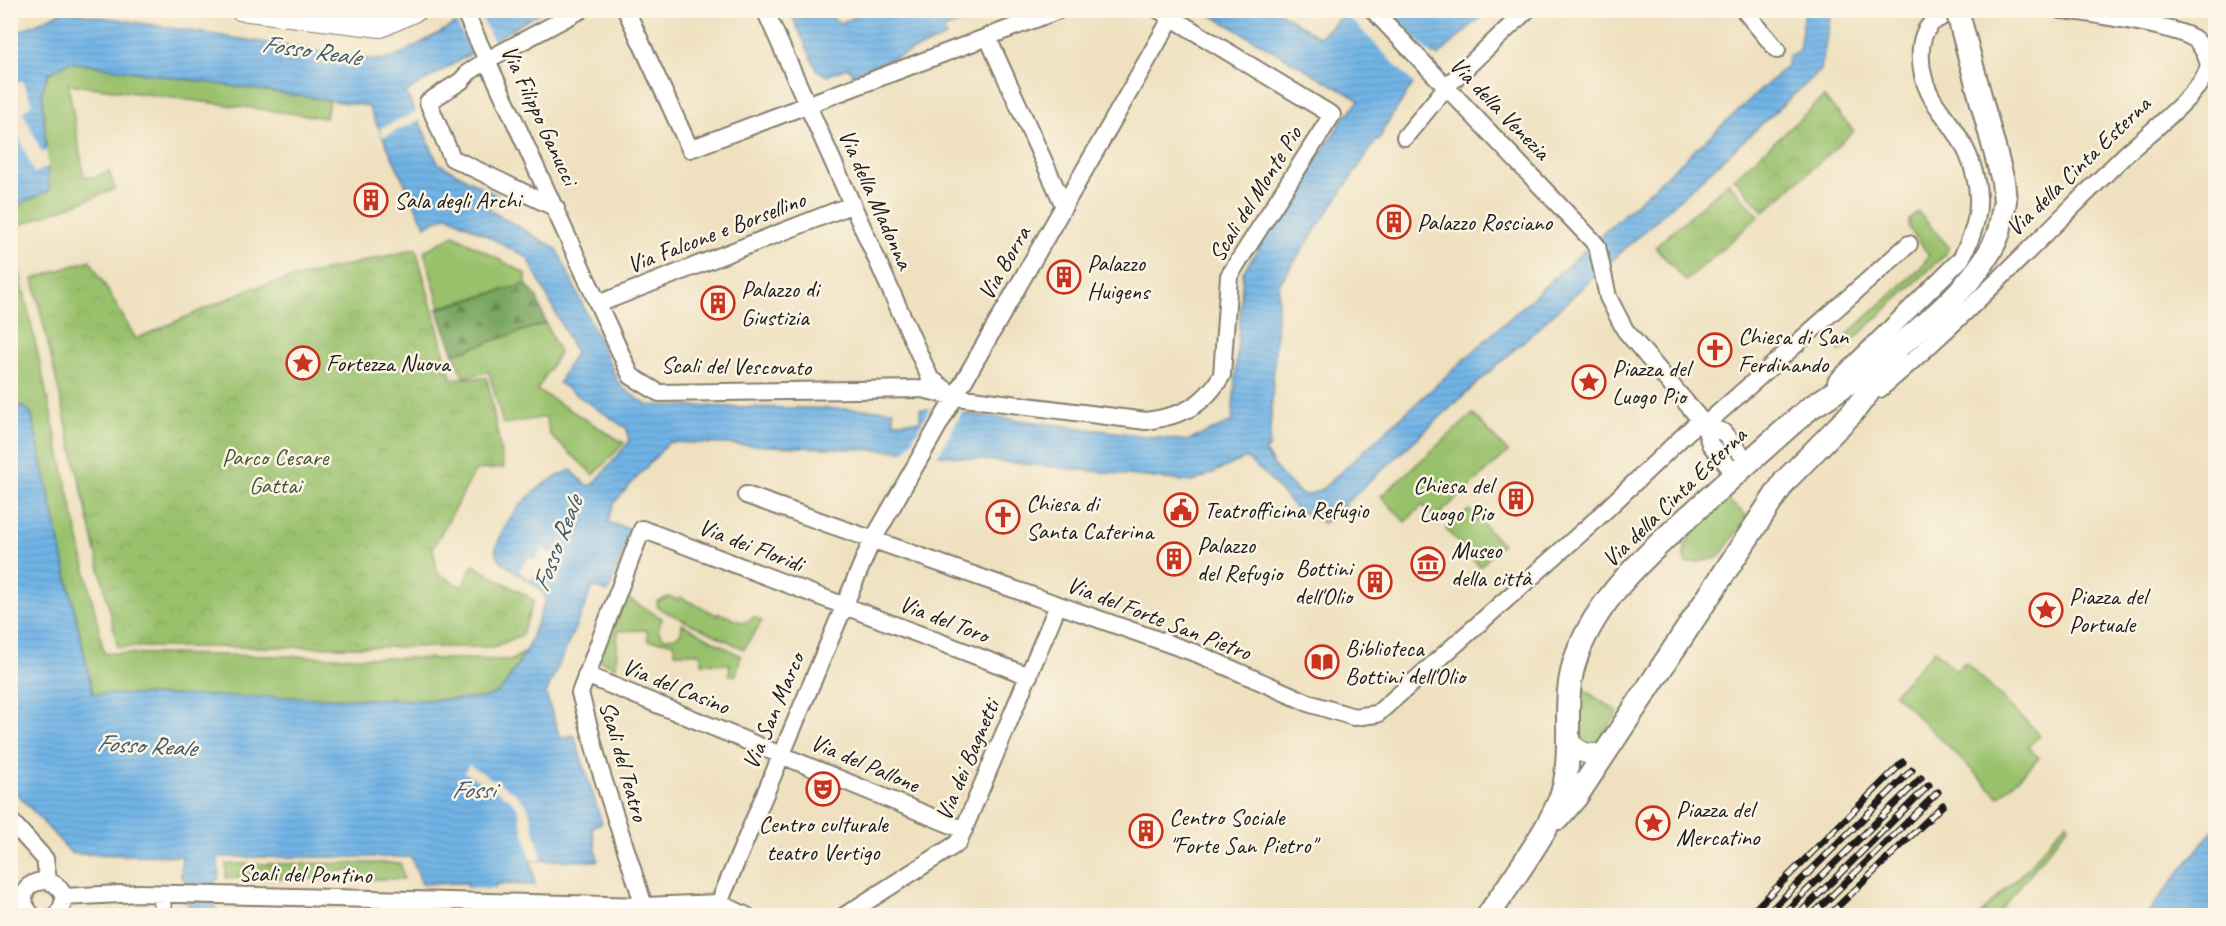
<svg xmlns="http://www.w3.org/2000/svg" width="2226" height="926" viewBox="0 0 2226 926" font-family="Caveat,sans-serif">
  <style>
    .green { fill: #99c16c; stroke: #5a6e44; stroke-width: 1.5 }
    .forest { fill: url(#forest-firs); stroke: #4b623e; stroke-width: 1.5 }
    .park { fill: url(#park-crowns); stroke: #5a6e44; stroke-width: 1.5 }
    .water { fill: url(#water-rules); stroke: #466881; stroke-width: 1.5 }
    .pier { fill: #efe1c0 }
    .lines { fill: none; stroke-linecap: round; stroke-linejoin: round }
    .minor-casing { stroke: #867e6e; stroke-width: 20 }
    .tertiary-casing { stroke: #867e6e; stroke-width: 22 }
    .secondary-casing { stroke: #867e6e; stroke-width: 26 }
    .minor { stroke: #fff; stroke-width: 16 }
    .tertiary { stroke: #fff; stroke-width: 20 }
    .secondary { stroke: #fff; stroke-width: 22 }
    .rail-casing { stroke: #1c1c1c; stroke-width: 7 }
    .rail { stroke: #fcf5e5; stroke-width: 4.5; stroke-dasharray: 14; stroke-linecap: butt }
    .secondary-bridge-casing { stroke: #867e6e; stroke-width: 26; stroke-linecap: butt }
    .secondary-bridge { stroke: #fff; stroke-width: 22 }
    .labels { text-anchor: middle; dominant-baseline: central; stroke-width: 5; stroke-linejoin: round; paint-order: stroke }
    .street-label { font-size: 24px; fill: #1c1c1c; stroke: #fcf5e5 }
    .poi-label { font-size: 24px; fill: #1c1c1c; stroke: #fcf5e5; text-anchor: start }
    .park-label { font-size: 24px; fill: #485638; stroke: #fcf5e5 }
    .water-label { font-size: 26px; font-style: italic; fill: #3e596d; stroke: #fcf5e5 }
  </style>
  <defs>
    <pattern id="forest-firs" width="22" height="20" patternUnits="userSpaceOnUse" patternTransform="scale(1.5)"><rect width="22" height="20" fill="#7aa760"/><path d="M5 1l3.5 6h-7zM16 11l3.5 6h-7z" fill="#63874e"/></pattern>
    <pattern id="park-crowns" width="20" height="18" patternUnits="userSpaceOnUse" patternTransform="scale(1.5)"><rect width="20" height="18" fill="#99c16c"/><path d="M2 6a3 3 0 1 1 6 0M12 15a3 3 0 1 1 6 0" fill="none" stroke="#83a55d"/></pattern>
    <pattern id="water-rules" width="6" height="5" patternUnits="userSpaceOnUse" patternTransform="scale(1.5)"><rect width="6" height="5" fill="#71b4e6"/><path d="M0 2.5h6" fill="none" stroke="#619ac5"/></pattern>
  </defs>
  <rect width="100%" height="100%" fill="#fcf5e5"/>
  <filter id="ink" filterUnits="userSpaceOnUse"><feTurbulence type="fractalNoise" baseFrequency=".0167" numOctaves="2"/><feDisplacementMap in="SourceGraphic" scale="12" xChannelSelector="R" yChannelSelector="G"/><feConvolveMatrix kernelMatrix="1 2 1 2 8 2 1 2 1" color-interpolation-filters="sRGB"/></filter>
  <filter id="wash" filterUnits="userSpaceOnUse"><feTurbulence type="fractalNoise" baseFrequency=".008" numOctaves="4" result="noise"/><feDisplacementMap in="SourceGraphic" scale="24" xChannelSelector="R" yChannelSelector="G"/><feGaussianBlur stdDeviation="1.35" result="paint"/><feColorMatrix in="noise" values="0 0 0 0 0 0 0 0 0 0 0 0 0 0 0 0 0 1.4 0 .05"/><feComposite in="paint" operator="in"/></filter>
  <g filter="url(#wash)">
    <rect width="100%" height="100%" fill="#efe1c0"/>
    <!-- green -->
    <path class="green" d="M 68,62 L 329,100 L 326,118 L 68,84 L 84,176 L 93,178 L 109,171 L 115,189 L 20,225 L 12,238 L 104,653 L 512,660 L 526,651 L 505,685 L 497,693 L 484,698 L 427,700 L 93,694 L 31,413 L 22,406 L 11,407 L 10,208 L 49,191 L 42,91 L 48,74 Z
      M 1918,212 L 1949,247 L 1945,255 L 1841,351 L 1834,347 L 1921,267 L 1929,255 L 1909,228 L 1909,220 Z
      M 454,235 L 526,274 L 526,284 L 440,307 L 424,251 Z
      M 546,323 L 559,353 L 537,390 L 624,443 L 594,475 L 550,435 L 546,417 L 503,424 L 489,372 L 463,377 L 454,354 Z
      M 1473,414 L 1508,452 L 1435,518 L 1423,505 L 1405,522 L 1381,496 Z
      M 1728,500 L 1746,515 L 1744,522 L 1718,558 L 1686,564 C 1675,539 1712,514 1728,500 Z
      M 1469,510 L 1502,544 L 1480,567 L 1446,529 Z
      M 623,596 L 662,618 L 658,631 L 664,638 L 676,637 L 681,633 L 682,624 L 741,656 L 736,675 L 729,675 L 730,664 L 702,663 L 701,653 L 675,653 L 674,642 L 648,641 L 647,630 L 618,631 L 616,667 L 598,660 Z
      M 669,597 L 679,600 L 680,597 L 717,615 L 719,613 L 744,623 L 754,617 L 762,621 L 744,649 L 658,608 L 657,601 Z
      M 1935,650 L 1956,671 L 1965,662 L 2040,735 L 2028,747 L 2039,758 L 1999,797 L 1894,693 Z
      M 1581,688 L 1618,712 L 1600,740 L 1593,745 L 1585,743 L 1579,735 Z
      M 2066,822 L 2069,825 L 1997,915 L 1980,915 L 2029,866 Z
      M 400,863 L 404,879 L 362,879 L 360,870 L 337,871 L 337,879 L 226,878 L 226,864 Z"/>
    <!-- forest -->
    <path class="forest" d="M 526,284 L 536,296 L 546,323 L 454,354 L 437,309 Z"/>
    <!-- park -->
    <path class="park" d="M 1824,97 L 1854,131 L 1764,212 L 1734,178 Z
      M 1728,182 L 1759,216 L 1686,281 L 1655,247 Z
      M 416,249 L 451,378 L 487,378 L 504,468 L 476,470 L 433,548 L 438,574 L 462,587 L 473,565 L 534,600 L 522,635 L 494,647 L 118,647 L 33,279 L 90,260 L 136,339 L 252,288 Z"/>
    <!-- water -->
    <path class="water" d="M 64,11 L 375,60 L 394,58 L 478,11 L 543,11 L 406,92 L 438,163 L 496,195 L 489,210 L 557,249 L 620,386 L 647,405 L 893,410 L 894,422 L 920,421 L 920,409 L 929,409 L 1187,441 L 1232,422 L 1243,272 L 1347,113 L 1350,113 L 1359,100 L 1204,11 L 1278,11 L 1319,37 L 1347,11 L 1487,11 L 1438,56 L 1434,52 L 1384,128 L 1379,141 L 1376,141 L 1279,284 L 1269,448 L 1264,450 L 1277,470 L 1301,494 L 1309,495 L 1322,489 L 1787,66 L 1788,57 L 1799,50 L 1805,11 L 1831,11 L 1821,70 L 1324,523 L 1297,510 L 1266,475 L 1246,458 L 1193,482 L 902,451 L 669,442 L 614,503 L 608,522 L 632,530 L 608,592 L 593,587 L 546,694 L 560,738 L 574,735 L 602,823 L 592,827 L 598,861 L 531,860 L 535,885 L 495,884 L 499,914 L 546,915 L 425,915 L 424,913 L 470,914 L 467,883 L 422,884 L 411,857 L 218,857 L 219,878 L 213,884 L 215,909 L 221,915 L 185,915 L 188,909 L 189,884 L 181,877 L 182,856 L 72,854 L 11,787 L 10,407 L 22,406 L 31,413 L 93,694 L 427,700 L 484,698 L 497,693 L 505,685 L 526,651 L 546,599 C 535,576 505,573 495,552 C 505,514 535,484 571,470 L 586,485 L 593,485 L 629,442 L 627,429 L 559,383 L 575,352 L 528,258 L 448,215 L 425,226 L 368,106 L 69,62 L 48,74 L 42,91 L 49,191 L 11,208 L 11,35 Z
      M 790,11 L 830,11 L 834,20 L 840,23 L 871,11 L 993,11 L 944,29 L 946,37 L 852,75 L 849,67 L 827,76 L 817,70 Z
      M 2215,827 L 2215,915 L 2146,915 Z"/>
    <!-- pier -->
    <path class="pier" d="M 472,10 L 478,11 L 494,42 L 472,53 L 455,20 Z
      M 1346,10 L 1389,11 L 1434,57 L 1415,85 L 1344,12 Z
      M 22,80 L 32,103 L 23,112 L 42,153 L 47,151 L 48,167 L 34,173 L 11,117 L 11,86 Z
      M 418,111 L 422,119 L 383,137 L 379,129 Z
      M 930,408 L 962,412 L 937,457 L 904,454 Z
      M 543,550 L 566,560 L 556,584 L 533,575 L 532,580 L 519,572 L 529,557 L 535,560 Z
      M 469,765 L 514,792 L 528,807 L 542,860 L 531,860 L 518,808 L 510,799 L 464,772 Z
      M 465,888 L 499,889 L 502,911 L 548,912 L 432,910 L 467,911 Z"/>
  </g>
  <g filter="url(#ink)">
    <g class="lines">
      <!-- minor casing -->
      <g class="minor-casing">
        <path id="minor" d="M 464,10 L 631,376 L 659,393 L 922,389 L 956,397 L 1146,421 C 1181,416 1203,407 1222,375 L 1229,276 L 1332,115 L 1159,10
          M 626,10 L 690,149 L 1059,10
          M 765,10 L 930,378 L 950,393
          M 1373,10 L 1592,240 L 1597,246 L 1608,297 L 1625,330 L 1704,424 L 1710,444 L 1735,474
          M 1744,10 L 1777,50
          M 988,38 L 1064,206
          M 1405,137 L 1447,86 L 1527,10
          M 556,208 L 452,158 L 428,102 L 461,81 L 469,72 L 487,60 L 581,10
          M 598,304 L 851,205
          M 1836,382 L 1961,259 C 1975,232 1983,206 1975,176 C 1972,162 1964,145 1957,134 C 1948,119 1936,108 1929,92 C 1920,74 1915,38 1932,23 C 1939,17 1953,12 1962,10
          M 1880,389 C 1967,315 2045,233 2126,154 C 2144,137 2214,84 2208,61 C 2206,54 2199,41 2193,38 C 2173,26 2085,12 2060,10
          M 1705,425 L 1909,244
          M 1705,425 L 1723,432 L 1748,462
          M 746,495 L 1198,654 L 1311,704 L 1354,717 L 1377,714 L 1589,526 L 1700,420
          M 586,675 L 964,830
          M 10,820 L 45,859 L 48,880
          M 161,894 L 164,916
          M 63,897 L 140,893 L 644,906 L 719,903 L 747,916
          M 644,906 L 600,769 L 580,693 L 642,529 L 1029,676
          M 33,916 C 23,907 21,896 29,886 C 53,870 76,897 55,916
          M 710,916 L 719,903 L 870,545 L 1176,10
          M 844,916 L 958,843 L 1058,605"/>
      </g>
      <!-- tertiary casing -->
      <g class="tertiary-casing">
        <path id="tertiary" d="M 240,10 L 381,27 L 418,10
          M 1567,739 C 1578,753 1587,755 1604,754"/>
      </g>
      <!-- secondary casing -->
      <g class="secondary-casing">
        <path id="secondary" d="M 1558,818 L 1576,797 L 1785,481 L 1852,413 L 1896,357
          M 1488,916 C 1510,882 1558,820 1565,782 C 1573,739 1561,697 1577,655 C 1599,595 1651,551 1697,509 C 1734,475 1772,441 1810,408 C 1867,372 1977,296 1999,232"/>
      </g>
      <!-- minor -->
      <use href="#minor" class="minor"/>
      <!-- tertiary -->
      <use href="#tertiary" class="tertiary"/>
      <!-- secondary -->
      <use href="#secondary" class="secondary"/>
      <!-- rail casing -->
      <g class="rail-casing">
        <path id="rail" d="M 1748,916 L 1903,762
          M 1765,916 L 1912,770
          M 1781,916 L 1921,778
          M 1797,916 L 1929,785
          M 1811,916 L 1938,792
          M 1828,916 L 1943,805"/>
      </g>
      <!-- rail -->
      <use href="#rail" class="rail"/>
      <!-- secondary-bridge casing -->
      <g class="secondary-bridge-casing">
        <path id="secondary-bridge" d="M 1957,10 L 2003,181 L 2005,201 L 1999,232"/>
      </g>
      <!-- secondary-bridge -->
      <use href="#secondary-bridge" class="secondary-bridge"/>
    </g>
  </g>
  <!-- icons -->
  <defs>
    <g id="building-ring" transform="scale(1.725)"><circle r="9.5" fill="#fcf5e5" stroke="#c8321e" stroke-width="1.5"/><path d="M-4-6H4V6H1V3H-1V6H-4ZM-2.5-4.3h1.7v1.8h-1.7ZM.8-4.3h1.7v1.8H.8ZM-2.5-1h1.7V.8h-1.7ZM.8-1h1.7V.8H.8Z" fill="#c8321e"/></g>
    <g id="church-ring" transform="scale(1.725)"><circle r="9.5" fill="#fcf5e5" stroke="#c8321e" stroke-width="1.5"/><path d="M-1.2-6h2.4v3.5h3.3v2.4h-3.3V6h-2.4V-.1h-3.3v-2.4h3.3Z" fill="#c8321e"/></g>
    <g id="sight-ring" transform="scale(1.725)"><circle r="9.5" fill="#fcf5e5" stroke="#c8321e" stroke-width="1.5"/><path d="M0-6L1.8-2.2L6-1.7L2.9 1.2L3.7 5.4L0 3.3L-3.7 5.4L-2.9 1.2L-6-1.7L-1.8-2.2Z" fill="#c8321e"/></g>
    <g id="civic-ring" transform="scale(1.725)"><circle r="9.5" fill="#fcf5e5" stroke="#c8321e" stroke-width="1.5"/><path d="M-.6-6.5H3V-4.5H.6V-3L4-1V1h2V6H-6V1h2V-1L-.6-3ZM-1.2 2.5V6h2.4V2.5Z" fill="#c8321e"/></g>
    <g id="museum-ring" transform="scale(1.725)"><circle r="9.5" fill="#fcf5e5" stroke="#c8321e" stroke-width="1.5"/><path d="M0-6L6-3V-2H-6V-3ZM-5-1h2V3h-2ZM-1-1h2V3h-2ZM3-1h2V3H3ZM-6 4H6V6H-6Z" fill="#c8321e"/></g>
    <g id="library-ring" transform="scale(1.725)"><circle r="9.5" fill="#fcf5e5" stroke="#c8321e" stroke-width="1.5"/><path d="M-6-4Q-3-5.5-.7-3.5V5Q-3 3-6 4ZM6-4Q3-5.5 .7-3.5V5Q3 3 6 4Z" fill="#c8321e"/></g>
    <g id="theatre-ring" transform="scale(1.725)"><circle r="9.5" fill="#fcf5e5" stroke="#c8321e" stroke-width="1.5"/><path d="M-5-5.5Q0-4 5-5.5V0Q5 5 0 6Q-5 5-5 0ZM-3.3-2.5H-1v1.5H-3.3ZM1-2.5H3.3v1.5H1ZM-2.8 1Q0 5.5 2.8 1Z" fill="#c8321e"/></g>
  </defs>
  <g fill-rule="evenodd">
    <use href="#building-ring" x="371" y="200"/>
    <use href="#building-ring" x="1394" y="222"/>
    <use href="#building-ring" x="1064" y="277"/>
    <use href="#building-ring" x="718" y="303"/>
    <use href="#church-ring" x="1715" y="350"/>
    <use href="#sight-ring" x="303" y="363"/>
    <use href="#sight-ring" x="1589" y="382"/>
    <use href="#building-ring" x="1516" y="499"/>
    <use href="#civic-ring" x="1181" y="510"/>
    <use href="#church-ring" x="1003" y="517"/>
    <use href="#building-ring" x="1174" y="559"/>
    <use href="#museum-ring" x="1428" y="564"/>
    <use href="#building-ring" x="1375" y="582"/>
    <use href="#sight-ring" x="2046" y="610"/>
    <use href="#library-ring" x="1322" y="662"/>
    <use href="#theatre-ring" x="823" y="789"/>
    <use href="#sight-ring" x="1653" y="823"/>
    <use href="#building-ring" x="1146" y="831"/>
  </g>
  <g class="labels">
    <!-- street labels -->
    <g class="street-label">
      <text transform="translate(1500 108) rotate(46)">Via della Venezia</text>
      <text transform="translate(540 115) rotate(65)">Via Filippo Ganucci</text>
      <text transform="translate(2078 166) rotate(-44)">Via della Cinta Esterna</text>
      <text transform="translate(1255 194) rotate(-58)">Scali del Monte Pio</text>
      <text transform="translate(876 199) rotate(66)">Via della Madonna</text>
      <text transform="translate(716 232) rotate(-21)">Via Falcone e Borsellino</text>
      <text transform="translate(1004 263) rotate(-60)">Via Borra</text>
      <text transform="translate(736 366) rotate(1)">Scali del Vescovato</text>
      <text transform="translate(1674 497) rotate(-44)">Via della Cinta Esterna</text>
      <text transform="translate(751 545) rotate(21)">Via dei Floridi</text>
      <text transform="translate(1159 618) rotate(21)">Via del Forte San Pietro</text>
      <text transform="translate(944 619) rotate(21)">Via del Toro</text>
      <text transform="translate(676 686) rotate(22)">Via del Casino</text>
      <text transform="translate(773 711) rotate(-67)">Via San Marco</text>
      <text transform="translate(967 760) rotate(-67)">Via dei Bagnetti</text>
      <text transform="translate(624 761) rotate(74)">Scali del Teatro</text>
      <text transform="translate(865 763) rotate(23)">Via del Pallone</text>
      <text transform="translate(305 874) rotate(1)">Scali del Pontino</text>
    </g>
    <!-- poi labels -->
    <g class="poi-label">
      <text x="394" y="200">Sala degli Archi</text>
      <text x="1417" y="222">Palazzo Rosciano</text>
      <text x="1087" y="263">Palazzo<tspan x="1087" dy="28">Huigens</tspan></text>
      <text x="741" y="289">Palazzo di<tspan x="741" dy="28">Giustizia</tspan></text>
      <text x="1738" y="336">Chiesa di San<tspan x="1738" dy="28">Ferdinando</tspan></text>
      <text x="326" y="363">Fortezza Nuova</text>
      <text x="1612" y="368">Piazza del<tspan x="1612" dy="28">Luogo Pio</tspan></text>
      <text x="1493" y="485" text-anchor="end">Chiesa del<tspan x="1493" dy="28">Luogo Pio</tspan></text>
      <text x="1026" y="503">Chiesa di<tspan x="1026" dy="28">Santa Caterina</tspan></text>
      <text x="1204" y="510">Teatrofficina Refugio</text>
      <text x="1197" y="545">Palazzo<tspan x="1197" dy="28">del Refugio</tspan></text>
      <text x="1451" y="550">Museo<tspan x="1451" dy="28">della città</tspan></text>
      <text x="1352" y="568" text-anchor="end">Bottini<tspan x="1352" dy="28">dell'Olio</tspan></text>
      <text x="2069" y="596">Piazza del<tspan x="2069" dy="28">Portuale</tspan></text>
      <text x="1345" y="648">Biblioteca<tspan x="1345" dy="28">Bottini dell'Olio</tspan></text>
      <text x="1676" y="809">Piazza del<tspan x="1676" dy="28">Mercatino</tspan></text>
      <text x="1169" y="817">Centro Sociale<tspan x="1169" dy="28">"Forte San Pietro"</tspan></text>
      <text x="823" y="824" text-anchor="middle">Centro culturale<tspan x="823" dy="28">teatro Vertigo</tspan></text>
    </g>
    <!-- park labels -->
    <g class="park-label">
      <text x="275" y="457">Parco Cesare<tspan x="275" dy="28">Gattai</tspan></text>
    </g>
    <!-- water labels -->
    <g class="water-label">
      <text transform="translate(311 50) rotate(8)">Fosso Reale</text>
      <text transform="translate(557 544) rotate(-69)">Fosso Reale</text>
      <text transform="translate(146 745) rotate(3)">Fosso Reale</text>
      <text x="473" y="789">Fossi</text>
    </g>
  </g>
  <!-- margin -->
  <rect width="2226" height="926" fill="none" stroke="#fcf5e5" stroke-width="36"/>
</svg>
